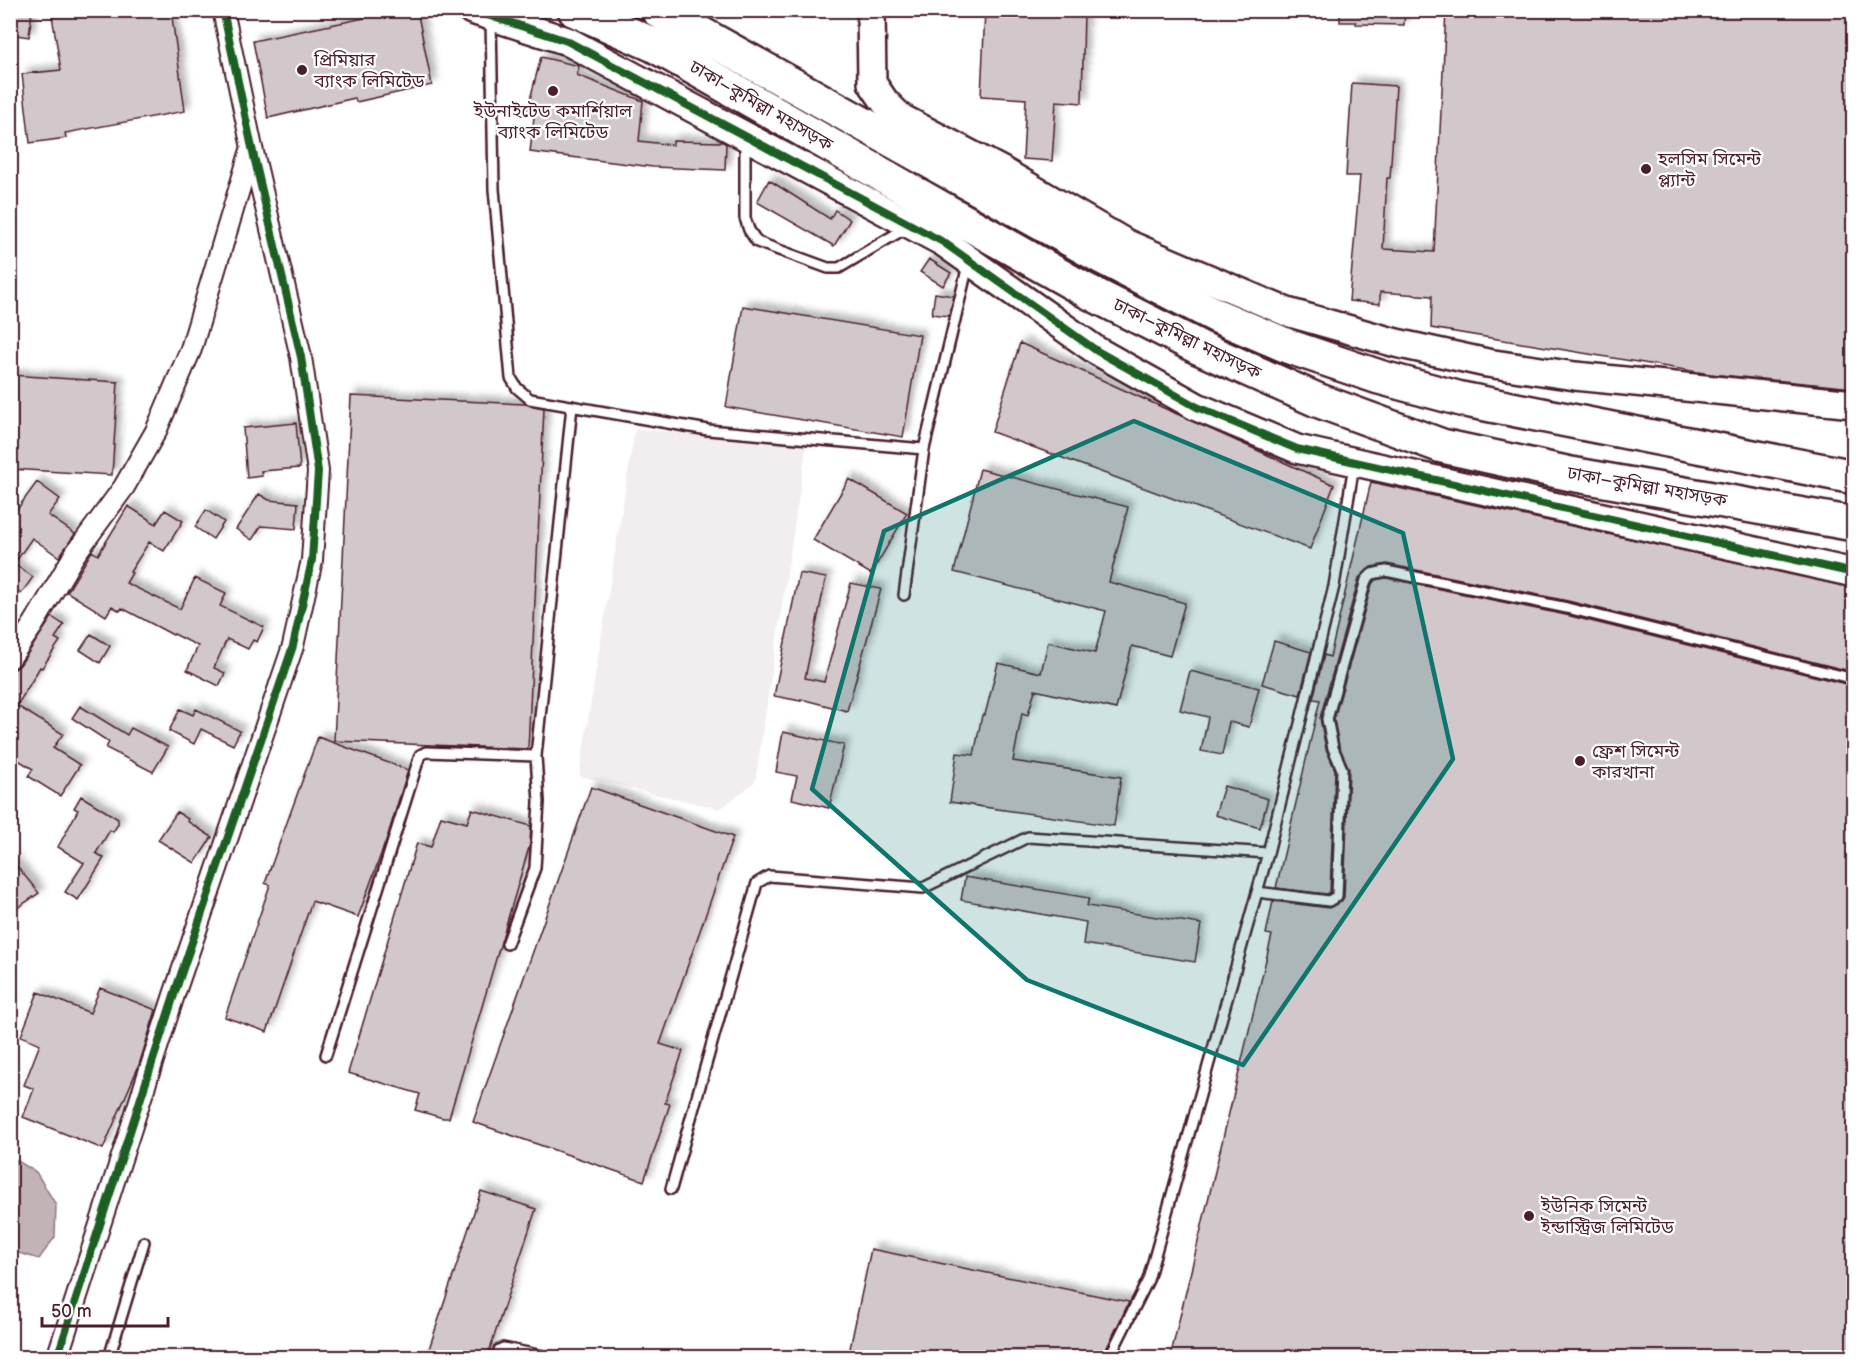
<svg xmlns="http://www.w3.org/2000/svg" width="1864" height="1368" viewBox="0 0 1864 1368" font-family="'Balsamiq Sans','Noto Sans Bengali',sans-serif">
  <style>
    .built { fill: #f2eeef }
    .water { fill: #c1b3b6; stroke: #91787e; stroke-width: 1.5 }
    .building { fill: #d2c7cb; stroke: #4a1f2b; stroke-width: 1.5; filter: url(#shadow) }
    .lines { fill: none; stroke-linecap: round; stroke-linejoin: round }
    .lane-casing { stroke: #4a1f2b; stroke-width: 14 }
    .street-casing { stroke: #4a1f2b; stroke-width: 24 }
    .secondary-casing { stroke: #4a1f2b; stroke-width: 32 }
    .highway-casing { stroke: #4a1f2b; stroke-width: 38 }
    .lane { stroke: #fff; stroke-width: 9 }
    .street { stroke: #fff; stroke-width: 20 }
    .secondary { stroke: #fff; stroke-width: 27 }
    .highway { stroke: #fff; stroke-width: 33 }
    .cycleway-casing { stroke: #fff; stroke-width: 11 }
    .cycleway { stroke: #1b5e20; stroke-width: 8 }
    .marked { fill: #0f766e; fill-opacity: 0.2; stroke: #0f766e; stroke-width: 4.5; stroke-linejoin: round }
    .poi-dot { fill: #4a1f2b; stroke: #fff; stroke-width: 2 }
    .labels { text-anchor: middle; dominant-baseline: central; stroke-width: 4.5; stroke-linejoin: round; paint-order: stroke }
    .poi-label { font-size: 18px; fill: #4a1f2b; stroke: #fff; text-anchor: start }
    .street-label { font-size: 18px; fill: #4a1f2b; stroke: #fff }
  </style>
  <defs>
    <filter id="shadow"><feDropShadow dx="5.5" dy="-5.5" stdDeviation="3" flood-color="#0004"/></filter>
  </defs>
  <rect width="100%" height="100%" fill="#fff"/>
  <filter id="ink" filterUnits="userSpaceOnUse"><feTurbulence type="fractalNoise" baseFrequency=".0167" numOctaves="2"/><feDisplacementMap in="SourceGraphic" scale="12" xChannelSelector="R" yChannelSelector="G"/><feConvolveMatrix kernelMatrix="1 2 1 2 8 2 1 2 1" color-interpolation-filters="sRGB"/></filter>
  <g filter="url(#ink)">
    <!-- built -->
    <path class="built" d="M 635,429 L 807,443 L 755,782 L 720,809 L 579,776 Z"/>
    <!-- water -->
    <path class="water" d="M 11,1157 L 36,1172 L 56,1205 L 55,1237 L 39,1259 L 11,1251 Z"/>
    <!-- building -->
    <path class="building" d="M 10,10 L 32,10 L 29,37 L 10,34 Z
      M 51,10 L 171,10 L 185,111 L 65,133 L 66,138 L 30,143 L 22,74 L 61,70 Z
      M 403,10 L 417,10 L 432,85 L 356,102 L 355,98 L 268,118 L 253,41 Z
      M 985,10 L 1084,10 L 1082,103 L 1056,101 L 1052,161 L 1023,159 L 1026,99 L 981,96 Z
      M 1340,10 L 1405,10 L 1404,25 L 1356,24 L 1356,22 L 1340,22 Z
      M 1446,10 L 1854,10 L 1854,388 L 1710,374 L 1431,328 L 1432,296 L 1380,292 L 1380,304 L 1349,301 L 1360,176 L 1346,176 L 1352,83 L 1396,86 L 1390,178 L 1387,178 L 1383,249 L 1434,252 Z
      M 541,57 L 579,66 L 577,75 L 643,101 L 639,141 L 673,145 L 673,141 L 723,142 L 726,144 L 725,170 L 653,167 L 530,152 L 534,117 L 526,115 Z
      M 769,180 L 830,219 L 835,210 L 850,220 L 834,246 L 757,202 Z
      M 929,259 L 951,273 L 943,286 L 920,272 Z
      M 935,293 L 954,296 L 949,316 L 932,314 Z
      M 743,306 L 920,335 L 903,437 L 726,407 Z
      M 1020,343 L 1334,485 L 1310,549 L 992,432 Z
      M 10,375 L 118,382 L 112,475 L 10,469 Z
      M 351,396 L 525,404 L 544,408 L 528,749 L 334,741 Z
      M 296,423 L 300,468 L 261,471 L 262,476 L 247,478 L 243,428 Z
      M 980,469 L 1128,507 L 1109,582 L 1185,603 L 1170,656 L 1132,646 L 1116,709 L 1035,690 L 1028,715 L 1022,713 L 1013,761 L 1121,777 L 1114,826 L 950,802 L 957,753 L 974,755 L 982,715 L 985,715 L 998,663 L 1041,673 L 1048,642 L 1095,653 L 1106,611 L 954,572 Z
      M 849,479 L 907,513 L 871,574 L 813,540 Z
      M 37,482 L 60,499 L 48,515 L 75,534 L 59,557 L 32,538 L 14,564 L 33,577 L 21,594 L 10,586 L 10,519 Z
      M 1371,482 L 1854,588 L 1854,672 L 1568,601 L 1387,564 L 1371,567 L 1359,578 L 1320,718 L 1326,749 L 1335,770 L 1330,892 L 1327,894 L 1276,888 L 1320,700 L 1313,699 L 1324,655 L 1330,657 Z
      M 259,494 L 269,500 L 298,503 L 296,529 L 261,526 L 252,540 L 236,529 Z
      M 128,506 L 156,524 L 165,510 L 183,521 L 164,551 L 149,542 L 130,572 L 132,573 L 126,583 L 180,609 L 195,578 L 226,593 L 220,606 L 264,627 L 257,642 L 253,640 L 248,649 L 227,639 L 214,668 L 225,673 L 219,686 L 187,670 L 198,646 L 174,634 L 173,635 L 122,608 L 120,611 L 112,606 L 106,616 L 67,592 L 92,551 L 98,555 Z
      M 206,510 L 224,522 L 213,539 L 195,527 Z
      M 799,573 L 826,578 L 805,678 L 824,682 L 851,583 L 881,589 L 847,711 L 801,699 L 801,701 L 774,696 Z
      M 1386,578 L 1566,615 L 1854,686 L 1854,1358 L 1170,1358 L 1272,935 L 1266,934 L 1273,901 L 1329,908 L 1341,902 L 1344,897 L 1349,769 L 1339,746 L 1334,719 L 1372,584 L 1375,580 Z
      M 52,617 L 64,625 L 55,638 L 60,641 L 42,668 L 40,667 L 17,706 L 63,734 L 53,748 L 80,765 L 60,796 L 28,776 L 33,769 L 10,755 L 10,673 L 20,665 Z
      M 91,634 L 110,646 L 100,663 L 80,650 Z
      M 1274,641 L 1311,652 L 1300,695 L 1262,684 Z
      M 1190,671 L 1259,688 L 1249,727 L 1229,722 L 1222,755 L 1201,751 L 1208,717 L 1180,710 Z
      M 80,706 L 127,735 L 131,728 L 168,747 L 153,772 L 106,748 L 109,742 L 72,718 Z
      M 180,709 L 193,715 L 196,709 L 240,731 L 233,745 L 201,729 L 194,744 L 169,731 Z
      M 783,732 L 844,745 L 829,808 L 792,799 L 797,776 L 776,772 Z
      M 318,737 L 408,770 L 388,835 L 358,917 L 312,901 L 267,1032 L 225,1017 L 270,885 L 265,883 Z
      M 1224,786 L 1268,799 L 1260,828 L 1215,815 Z
      M 591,787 L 733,837 L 660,1044 L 683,1051 L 665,1103 L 670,1104 L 644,1181 L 473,1122 Z
      M 81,796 L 118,819 L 118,824 L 113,832 L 110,830 L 96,853 L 104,858 L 78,900 L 65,892 L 84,863 L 58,847 L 78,810 L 74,808 Z
      M 472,809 L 531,826 L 530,844 L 449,1118 L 443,1118 L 415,1110 L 420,1094 L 348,1073 L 417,843 L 431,847 L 441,816 L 467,823 Z
      M 177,812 L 188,819 L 187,821 L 212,837 L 195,863 L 158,840 Z
      M 10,858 L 39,893 L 10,913 Z
      M 965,877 L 1089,898 L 1087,906 L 1201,924 L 1195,962 L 1083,944 L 1086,922 L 961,900 Z
      M 100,988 L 156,1010 L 139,1065 L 103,1149 L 23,1117 L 34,1089 L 24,1085 L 40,1044 L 21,1036 L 38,992 L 90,1013 Z
      M 481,1191 L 536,1209 L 487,1358 L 426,1358 Z
      M 871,1249 L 1129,1302 L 1102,1358 L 848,1358 Z"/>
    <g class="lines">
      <!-- lane casing -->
      <g class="lane-casing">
        <path id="lane" d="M 491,18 L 494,189 L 511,378 L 517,388 L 530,399 L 708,430 L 924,449 L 904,595
          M 745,139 L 745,218 L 749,230 L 757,242 L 828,268 L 839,268 L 906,228
          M 924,449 L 968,265
          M 1257,892 L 1329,901 L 1337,896 L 1342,769 L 1333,748 L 1327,719 L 1366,580 L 1372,574 L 1386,571 L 1567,608 L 1854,679
          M 507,944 L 535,868 L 539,802 L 536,756 L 572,406
          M 326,1055 L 420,755 L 426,752 L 536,756
          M 671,1189 L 757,883 L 769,876 L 923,888 L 1028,837 L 1268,853
          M 109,1358 L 144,1242
          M 497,1358 L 499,1350 L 503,1348 L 554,1358
          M 1109,1358 L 1148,1280 L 1268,853 L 1334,586 L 1354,465"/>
      </g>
      <!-- street casing -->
      <g class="street-casing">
        <path id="street" d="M 10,658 L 33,625 L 75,554 L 124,487 L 156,431 L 191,349 L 251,150
          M 57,1358 L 175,992 L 293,646 L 312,560 L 318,471 L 301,357 L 252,148 L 223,10"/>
      </g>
      <!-- secondary casing -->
      <g class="secondary-casing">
        <path id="secondary" d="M 472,10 L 567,41 L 745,136 L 943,242 L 1097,351 L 1197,407 L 1297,449 L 1854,573
          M 871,10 L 872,83 L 885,102 L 901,118 L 1002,171 L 1127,244 L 1287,312 L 1396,343 L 1487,363 L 1575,376 L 1854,404"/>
      </g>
      <!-- highway casing -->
      <g class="highway-casing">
        <path id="highway" d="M 575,10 L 654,45 L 1085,290 L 1200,348 L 1317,400 L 1442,446 L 1571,474 L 1854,524
          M 658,10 L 1102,257 L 1217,316 L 1290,347 L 1379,377 L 1461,399 L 1854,477"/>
      </g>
      <!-- lane -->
      <use href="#lane" class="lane"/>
      <!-- street -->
      <use href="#street" class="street"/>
      <!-- secondary -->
      <use href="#secondary" class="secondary"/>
      <!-- highway -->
      <use href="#highway" class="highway"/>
      <!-- cycleway casing -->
      <g class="cycleway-casing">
        <path id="cycleway" d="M 472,10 L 567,41 L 745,136 L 943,242 L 1097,351 L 1197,407 L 1297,449 L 1854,573
          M 57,1358 L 175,992 L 293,646 L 312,560 L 318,471 L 301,357 L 252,148 L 223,10"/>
      </g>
      <!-- cycleway -->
      <use href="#cycleway" class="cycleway"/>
    </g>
  </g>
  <!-- marked area -->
  <path class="marked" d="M 1134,421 L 1403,533 L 1453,759 L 1243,1065 L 1027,980 L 812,789 L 884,531 Z"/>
  <!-- markers -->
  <g class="poi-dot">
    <circle cx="302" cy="70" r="6"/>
    <circle cx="553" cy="91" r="6"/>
    <circle cx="1646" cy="169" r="6"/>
    <circle cx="1580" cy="761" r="6"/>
    <circle cx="1529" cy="1216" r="6"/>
  </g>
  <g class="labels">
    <!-- poi labels -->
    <g class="poi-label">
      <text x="314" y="60">প্রিমিয়ার<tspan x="314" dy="21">ব্যাংক লিমিটেড</tspan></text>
      <text x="553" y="111" text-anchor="middle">ইউনাইটেড কমার্শিয়াল<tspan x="553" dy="21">ব্যাংক লিমিটেড</tspan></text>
      <text x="1658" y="159">হলসিম সিমেন্ট<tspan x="1658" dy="21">প্ল্যান্ট</tspan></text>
      <text x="1592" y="751">ফ্রেশ সিমেন্ট<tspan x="1592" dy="21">কারখানা</tspan></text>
      <text x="1541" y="1206">ইউনিক সিমেন্ট<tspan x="1541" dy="21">ইন্ডাস্ট্রিজ লিমিটেড</tspan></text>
    </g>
    <!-- street labels -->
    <g class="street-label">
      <text transform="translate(761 106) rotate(30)">ঢাকা–কুমিল্লা মহাসড়ক</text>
      <text transform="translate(1187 339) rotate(26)">ঢাকা–কুমিল্লা মহাসড়ক</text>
      <text transform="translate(1647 487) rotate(10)">ঢাকা–কুমিল্লা মহাসড়ক</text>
    </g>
  </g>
  <!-- margin -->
  <rect width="1864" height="1368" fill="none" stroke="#fff" stroke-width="36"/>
  <rect x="18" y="18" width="1828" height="1332" fill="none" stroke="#4a1f2b" stroke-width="2" filter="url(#ink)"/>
  <!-- scale -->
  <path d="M42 1317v9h126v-9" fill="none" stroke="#4a1f2b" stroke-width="3"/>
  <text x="51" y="1317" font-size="18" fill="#4a1f2b" stroke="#ffffff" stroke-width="4.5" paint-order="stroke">50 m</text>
</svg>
